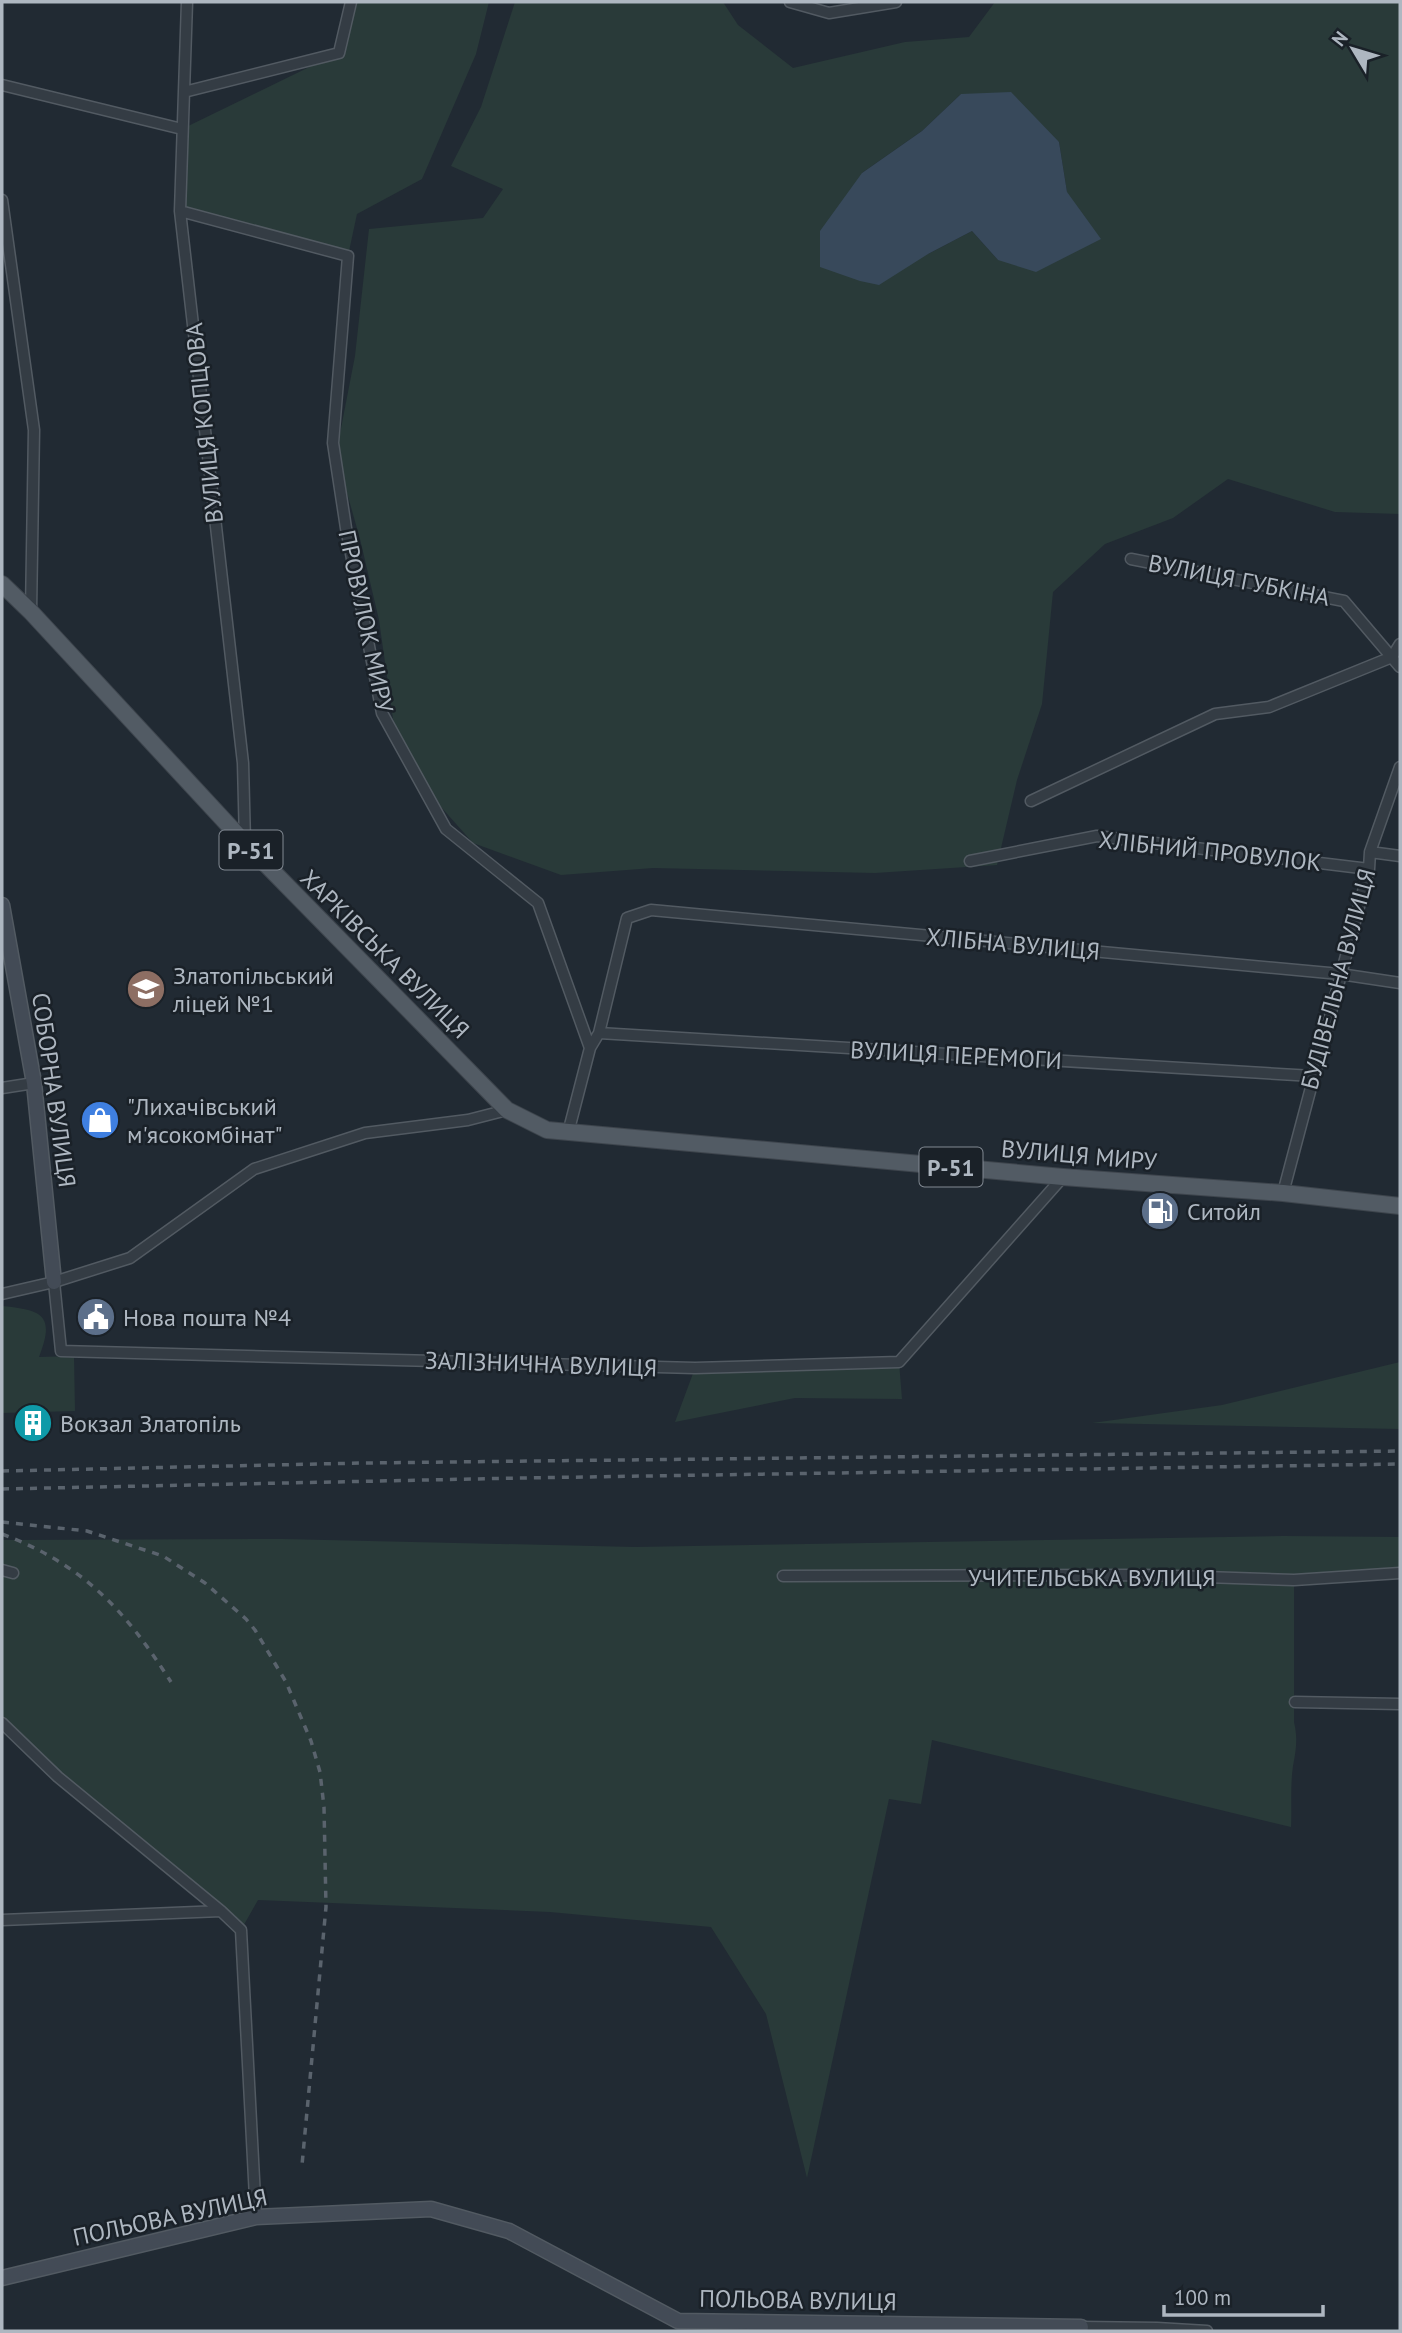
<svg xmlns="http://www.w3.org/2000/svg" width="1402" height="2333" viewBox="0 0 1402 2333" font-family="'PT Sans',sans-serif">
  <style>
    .green { fill: #293a39; fill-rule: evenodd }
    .water { fill: #38495b }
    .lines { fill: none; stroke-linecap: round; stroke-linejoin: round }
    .street-casing { stroke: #525a62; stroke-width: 13 }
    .secondary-casing { stroke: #525a62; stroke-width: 17 }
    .primary-casing { stroke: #3e454d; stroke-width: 18 }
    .street { stroke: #343c44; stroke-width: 10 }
    .secondary { stroke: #434b56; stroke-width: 14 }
    .primary { stroke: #525b64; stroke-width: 16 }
    .rail { stroke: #5a636d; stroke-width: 3.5; stroke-dasharray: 7 7; stroke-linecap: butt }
    .labels { text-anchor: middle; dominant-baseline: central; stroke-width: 5; stroke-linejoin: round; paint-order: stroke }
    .shield { fill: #1a2128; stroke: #828a93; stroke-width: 2 }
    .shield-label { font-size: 23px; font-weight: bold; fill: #aeb7c1 }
    .street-label { font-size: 24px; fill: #aeb7c1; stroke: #1a2128 }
    .poi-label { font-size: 24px; fill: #aeb7c1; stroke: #1a2128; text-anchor: start }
  </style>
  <rect width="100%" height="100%" fill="#212a33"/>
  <!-- green -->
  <path class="green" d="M 351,2 L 489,2 L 476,54 L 422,179 L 357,214 L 348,256 L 180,211 L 182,129 L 338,53 Z
    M 515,2 L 723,2 L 738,25 L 793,68 L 905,42 L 969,37 L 995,2 L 1400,2 L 1400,514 L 1335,512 L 1228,479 L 1173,518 L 1105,544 L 1053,592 L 1042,704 L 1017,780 L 997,865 L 875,873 L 653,868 L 561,875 L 473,843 L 417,780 L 393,719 L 379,620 L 360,539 L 336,454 L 355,356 L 369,229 L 483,218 L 503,189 L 451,166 L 481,107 ZM 961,94 L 1059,142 L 1067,192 L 998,260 L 972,231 L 928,254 L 862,173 L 922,131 Z
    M 2,1306 C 41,1310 56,1314 39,1357 L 74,1356 L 75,1411 L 2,1413 Z
    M 899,1362 L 902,1399 L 795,1398 L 675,1422 L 695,1368 Z
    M 1400,1362 L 1400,1429 L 1092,1423 L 1222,1405 Z
    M 1283,1536 L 1400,1537 L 1400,1573 L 1294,1580 L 1294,1722 C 1298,1739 1296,1750 1293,1766 C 1290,1786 1292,1808 1291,1827 L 932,1740 L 921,1804 L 889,1799 L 807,2178 L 766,2014 L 711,1927 L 550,1912 L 258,1900 L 241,1930 L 2,1723 L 2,1540 L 283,1539 L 635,1547 Z"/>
  <!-- water -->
  <path class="water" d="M 1011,92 L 1059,142 L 1067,192 L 1101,239 L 1036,272 L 998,260 L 972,231 L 928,254 L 879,285 L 860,281 L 820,267 L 820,231 L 862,173 L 922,131 L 961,94 Z"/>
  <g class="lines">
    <!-- street casing -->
    <g class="street-casing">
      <path id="street" d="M 187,2 L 180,211 L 243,763 L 245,843
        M 790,2 L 829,13 L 896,2
        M 2,85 L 182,129
        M 184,92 L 339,53 L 351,2
        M 2,200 L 34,430 L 31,612
        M 180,211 L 348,256 L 333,443 L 346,528 L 382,713 L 446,829 L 538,903 L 590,1048 L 568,1133
        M 1131,559 L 1344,601 L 1400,667
        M 1031,801 L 1215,714 L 1269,707 L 1392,657 L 1400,644
        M 1370,852 L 1400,856
        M 970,861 L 1097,836 L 1369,869
        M 599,1033 L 1313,1076
        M 590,1048 L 599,1033 L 627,918 L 651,910 L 1340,974 L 1400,983
        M 2,1088 L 34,1083
        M 1283,1193 L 1369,869 L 1370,852 L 1400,767
        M 54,1282 L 130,1258 L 254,1169 L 365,1133 L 468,1120 L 507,1110
        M 2,1294 L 54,1282 L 61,1351 L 695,1368 L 899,1362 L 1063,1177
        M 2,1570 L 13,1573
        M 783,1576 L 1145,1575 L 1294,1580 L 1400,1573
        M 1295,1702 L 1400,1704
        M 2,1723 L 58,1777 L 221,1911 L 241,1930 L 256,2217
        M 2,1920 L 221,1911
        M 1081,2327 L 1157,2328 L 1207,2331"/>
    </g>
    <!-- secondary casing -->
    <g class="secondary-casing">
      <path id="secondary" d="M 2,905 L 34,1083 L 54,1282
        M 2,2278 L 256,2217 L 431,2209 L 509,2231 L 678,2321 L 1081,2327 L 1080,2331"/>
    </g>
    <!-- primary casing -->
    <g class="primary-casing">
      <path id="primary" d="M 2,584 L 31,612 L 245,843 L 507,1110 L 547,1130 L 1063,1177 L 1283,1193 L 1400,1206"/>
    </g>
    <!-- street -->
    <use href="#street" class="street"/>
    <!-- secondary -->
    <use href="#secondary" class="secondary"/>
    <!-- primary -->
    <use href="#primary" class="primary"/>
    <!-- rail -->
    <path class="rail" d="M 2,1471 L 363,1463 L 1400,1451
      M 2,1489 L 521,1478 L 1400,1464
      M 2,1522 L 87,1531 L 163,1556 L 205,1583 L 246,1619 L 255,1630 L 286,1682 L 311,1741 L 320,1772 L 324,1807 L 326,1907 L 302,2165
      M 2,1534 C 84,1565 125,1610 171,1682"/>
  </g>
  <!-- icons -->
  <defs>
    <g id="school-disc" transform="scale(2.0125)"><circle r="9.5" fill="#8d6e63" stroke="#1a2128"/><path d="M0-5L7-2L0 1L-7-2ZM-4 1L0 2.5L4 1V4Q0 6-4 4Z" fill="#fff"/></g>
    <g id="shop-disc" transform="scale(2.0125)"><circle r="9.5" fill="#3f7fe0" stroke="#1a2128"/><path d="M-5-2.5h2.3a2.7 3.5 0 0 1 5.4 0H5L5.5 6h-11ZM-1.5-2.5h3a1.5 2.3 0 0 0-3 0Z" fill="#fff"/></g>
    <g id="fuel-disc" transform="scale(2.0125)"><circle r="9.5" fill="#5c6f8a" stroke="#1a2128"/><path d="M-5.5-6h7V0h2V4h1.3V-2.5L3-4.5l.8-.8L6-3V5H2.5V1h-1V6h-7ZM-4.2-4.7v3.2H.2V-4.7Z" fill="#fff"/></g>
    <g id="civic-disc" transform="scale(2.0125)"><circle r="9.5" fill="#5c6f8a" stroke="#1a2128"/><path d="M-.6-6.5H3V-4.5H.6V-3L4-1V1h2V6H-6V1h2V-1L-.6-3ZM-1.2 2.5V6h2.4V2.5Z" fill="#fff"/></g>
    <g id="building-disc" transform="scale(2.0125)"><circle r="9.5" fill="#0f9aa8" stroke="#1a2128"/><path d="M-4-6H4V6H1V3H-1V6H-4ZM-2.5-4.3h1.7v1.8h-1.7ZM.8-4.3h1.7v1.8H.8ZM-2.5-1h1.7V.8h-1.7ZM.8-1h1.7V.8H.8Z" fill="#fff"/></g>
  </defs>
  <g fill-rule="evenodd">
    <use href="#school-disc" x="146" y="989"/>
    <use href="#shop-disc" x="100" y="1120"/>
    <use href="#fuel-disc" x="1160" y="1211"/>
    <use href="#civic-disc" x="96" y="1317"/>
    <use href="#building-disc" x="33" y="1423"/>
  </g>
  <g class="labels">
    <!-- shield labels -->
    <g class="shield">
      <rect x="219.5" y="830.5" width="63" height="39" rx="5"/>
      <rect x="919.5" y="1147.5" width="63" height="39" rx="5"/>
    </g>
    <g class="shield-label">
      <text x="251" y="850">Р-51</text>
      <text x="951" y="1167">Р-51</text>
    </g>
    <!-- street labels -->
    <g class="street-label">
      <text transform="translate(204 423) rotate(-96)">ВУЛИЦЯ КОПЦОВА</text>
      <text transform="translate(1239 580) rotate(11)">ВУЛИЦЯ ГУБКІНА</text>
      <text transform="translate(366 621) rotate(78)">ПРОВУЛОК МИРУ</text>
      <text transform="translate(1210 851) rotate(6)">ХЛІБНИЙ ПРОВУЛОК</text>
      <text transform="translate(1013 944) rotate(5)">ХЛІБНА ВУЛИЦЯ</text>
      <text transform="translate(385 954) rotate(45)">ХАРКІВСЬКА ВУЛИЦЯ</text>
      <text transform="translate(1338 979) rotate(-75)">БУДІВЕЛЬНА ВУЛИЦЯ</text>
      <text transform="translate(956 1055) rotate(3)">ВУЛИЦЯ ПЕРЕМОГИ</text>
      <text transform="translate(54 1090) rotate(82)">СОБОРНА ВУЛИЦЯ</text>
      <text transform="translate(1079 1155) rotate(5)">ВУЛИЦЯ МИРУ</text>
      <text transform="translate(541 1364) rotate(2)">ЗАЛІЗНИЧНА ВУЛИЦЯ</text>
      <text x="1092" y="1577">УЧИТЕЛЬСЬКА ВУЛИЦЯ</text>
      <text transform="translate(170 2217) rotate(-12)">ПОЛЬОВА ВУЛИЦЯ</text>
      <text transform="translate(798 2300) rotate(1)">ПОЛЬОВА ВУЛИЦЯ</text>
    </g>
    <!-- poi labels -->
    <g class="poi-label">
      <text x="173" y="975">Златопільський<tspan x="173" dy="28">ліцей №1</tspan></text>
      <text x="127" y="1106">"Лихачівський<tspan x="127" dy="28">м'ясокомбінат"</tspan></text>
      <text x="1187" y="1211">Ситойл</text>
      <text x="123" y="1317">Нова пошта №4</text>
      <text x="60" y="1423">Вокзал Златопіль</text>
    </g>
  </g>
  <!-- border -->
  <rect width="1402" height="2333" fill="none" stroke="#aeb7c1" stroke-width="7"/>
  <!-- north arrow -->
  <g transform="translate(1353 49) rotate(308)" stroke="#1a2128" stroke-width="5" paint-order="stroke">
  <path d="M0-5L12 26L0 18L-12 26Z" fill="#aeb7c1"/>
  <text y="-10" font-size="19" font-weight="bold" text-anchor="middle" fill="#aeb7c1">N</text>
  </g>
  <!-- scale -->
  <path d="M1164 2305v10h159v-10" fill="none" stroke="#aeb7c1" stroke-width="3.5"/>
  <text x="1174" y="2305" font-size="21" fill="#aeb7c1" stroke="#1a2128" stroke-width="5" paint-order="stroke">100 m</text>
</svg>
